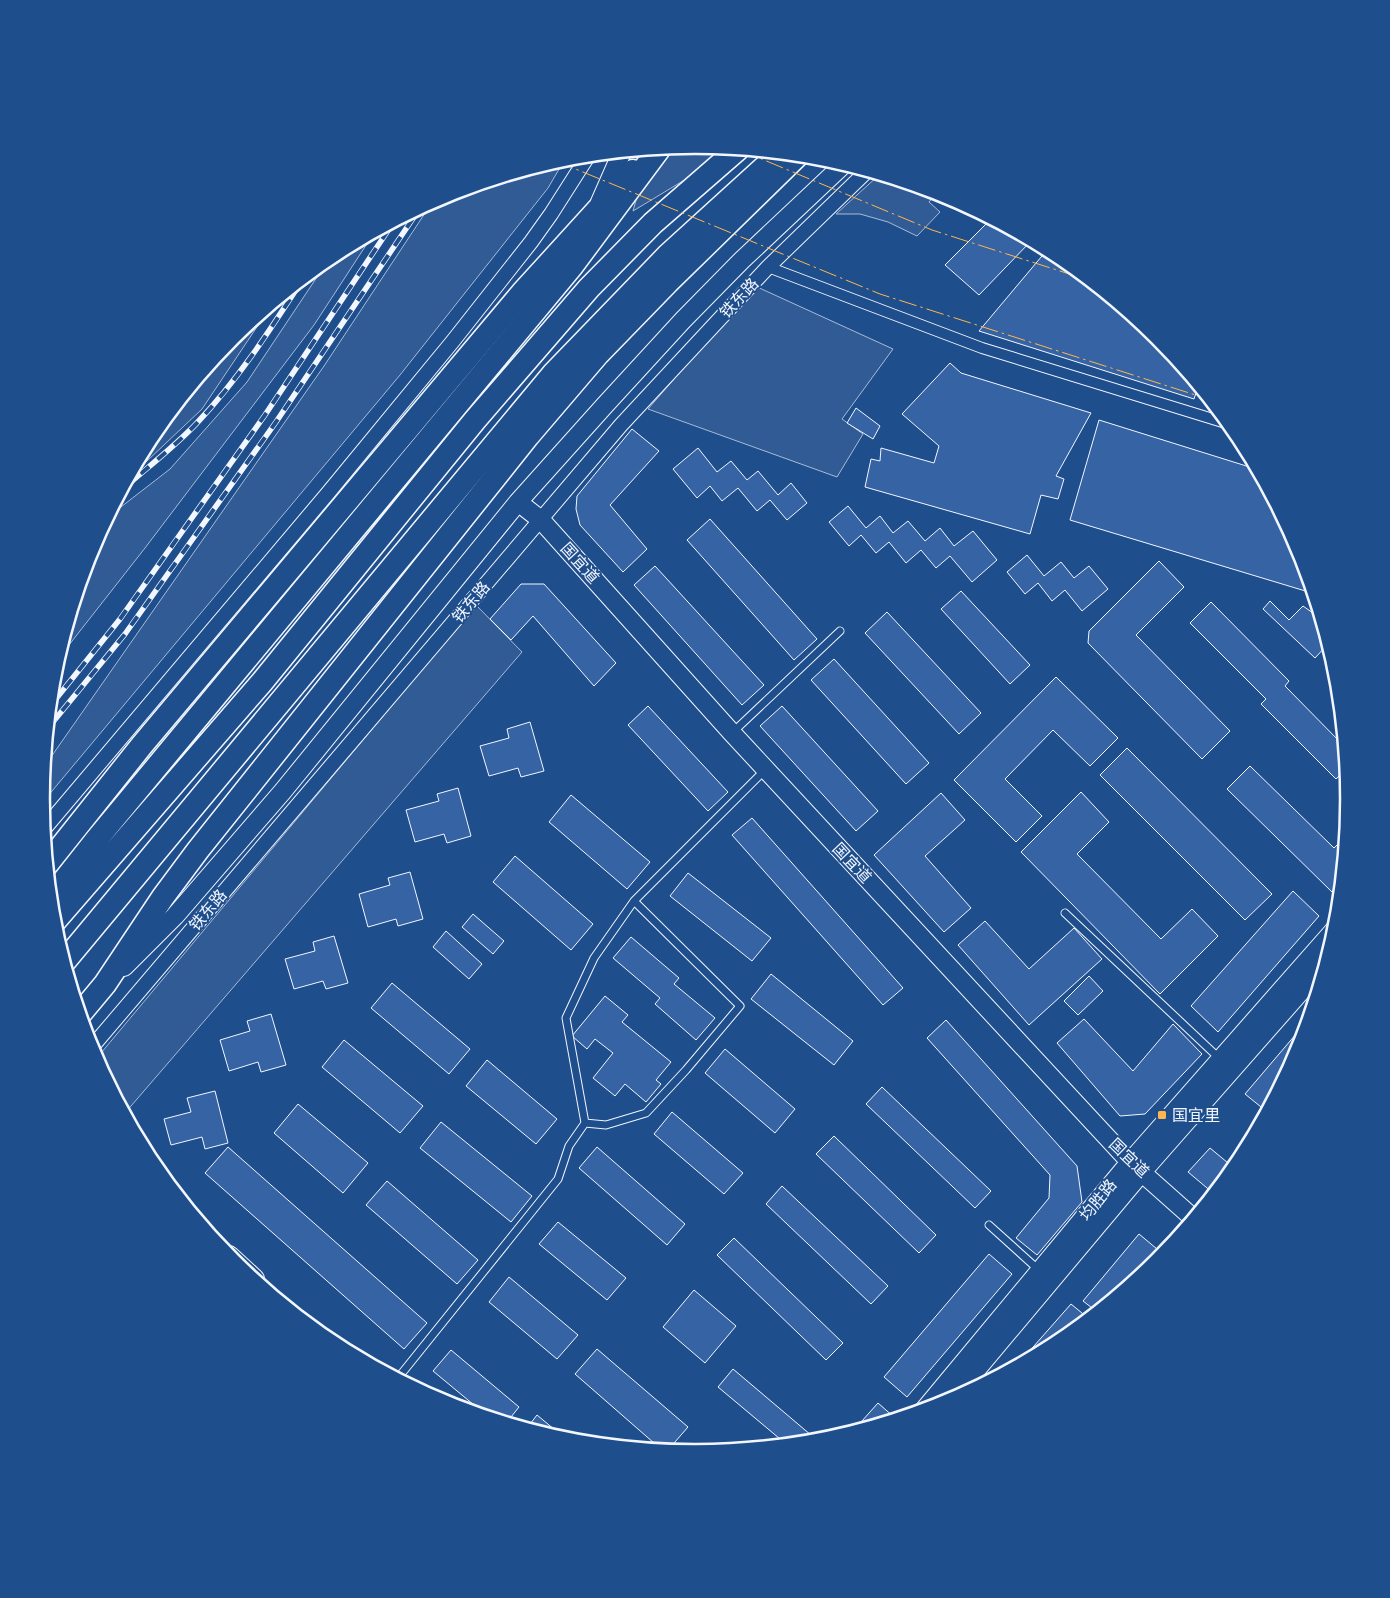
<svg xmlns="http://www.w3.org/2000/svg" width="1390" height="1598" viewBox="0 0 1390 1598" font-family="'Work Sans','Noto Sans SC',sans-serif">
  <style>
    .green { fill: #305b95; stroke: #a8bbd7 }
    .building { fill: #3563a3; stroke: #f2f6ff }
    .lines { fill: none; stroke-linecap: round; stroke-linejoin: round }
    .service-casing { stroke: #f2f6ff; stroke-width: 9 }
    .pedestrian-casing { stroke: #f2f6ff; stroke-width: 12 }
    .minor-casing { stroke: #f2f6ff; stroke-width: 16 }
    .tertiary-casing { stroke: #f2f6ff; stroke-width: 20 }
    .secondary-casing { stroke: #f2f6ff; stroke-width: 22 }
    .primary-casing { stroke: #f2f6ff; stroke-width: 25 }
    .trunk-casing { stroke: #f2f6ff; stroke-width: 25 }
    .service { stroke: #1f4e8c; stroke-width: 7 }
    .pedestrian { stroke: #1f4e8c; stroke-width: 10 }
    .minor { stroke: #1f4e8c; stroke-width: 14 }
    .tertiary { stroke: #1f4e8c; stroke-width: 18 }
    .secondary { stroke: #1f4e8c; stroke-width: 20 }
    .primary { stroke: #1f4e8c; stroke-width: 22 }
    .trunk { stroke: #1f4e8c; stroke-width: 22 }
    .rail-casing { stroke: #f2f6ff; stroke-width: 5.5 }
    .rail { stroke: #1f4e8c; stroke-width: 4; stroke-dasharray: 11; stroke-linecap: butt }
    .power { stroke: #ffb74d; stroke-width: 1; stroke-dasharray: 18 4 2.5 4; stroke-linecap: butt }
    .poi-dot { fill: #ffb74d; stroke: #1f4e8c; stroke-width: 2 }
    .labels { text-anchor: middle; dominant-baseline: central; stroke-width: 4; stroke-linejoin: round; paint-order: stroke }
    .street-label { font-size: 16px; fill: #f2f6ff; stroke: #1f4e8c }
    .poi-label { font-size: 16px; fill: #f2f6ff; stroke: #1f4e8c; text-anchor: start }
    .rim { fill: none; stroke: #f2f6ff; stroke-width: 2.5 }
  </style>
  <rect width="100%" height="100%" fill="#1f4e8c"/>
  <!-- green -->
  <path class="green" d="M 695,145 L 736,149 L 633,211 L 650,150 Z
    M 565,159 L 548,188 L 400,375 L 42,803 L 44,767 L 324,366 L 433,201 L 445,195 Z
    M 879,175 L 937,193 L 929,202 L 940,212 L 917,236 L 888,222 L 860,214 L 836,214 Z
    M 374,233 L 314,325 L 145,548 L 58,659 L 91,549 L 108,517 L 170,469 L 247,382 L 331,256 Z
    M 755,286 L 893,349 L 842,419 L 863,434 L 837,477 L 648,409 Z
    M 273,303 L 202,409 L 147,461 L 131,474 L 152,436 L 233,337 Z
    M 476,605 L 522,652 L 125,1113 L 96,1059 Z"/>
  <!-- building -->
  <path class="building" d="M 991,219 L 1031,241 L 979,295 L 945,265 Z
    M 1047,250 L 1058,256 L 1157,337 L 1198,387 L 1194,399 L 979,331 Z
    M 950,363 L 961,373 L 1091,413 L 1056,476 L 1064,479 L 1058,499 L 1041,495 L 1030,534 L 865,487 L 871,459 L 880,461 L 881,448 L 934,463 L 939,446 L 902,414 Z
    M 856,408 L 880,426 L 873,439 L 847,423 Z
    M 1099,420 L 1256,469 L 1299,549 L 1312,593 L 1070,520 Z
    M 632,429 L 659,451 L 610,505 L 647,549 L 623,572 L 580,525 L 576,509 L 577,496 Z
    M 698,448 L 717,472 L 731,461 L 747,480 L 758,471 L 778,495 L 791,483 L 807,503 L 787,520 L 770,500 L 757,511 L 738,488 L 722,501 L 710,486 L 697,498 L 673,469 Z
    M 848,506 L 866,528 L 880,516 L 893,533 L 908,521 L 925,541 L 940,528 L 954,546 L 973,531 L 997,560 L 972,582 L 950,556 L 936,568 L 921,550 L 906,563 L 889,542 L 876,553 L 861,535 L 849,546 L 829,522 Z
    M 710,519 L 817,639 L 794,660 L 687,540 Z
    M 1027,555 L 1044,576 L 1061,562 L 1074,578 L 1089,566 L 1108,589 L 1082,611 L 1065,590 L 1052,601 L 1038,583 L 1025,594 L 1007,572 Z
    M 1159,561 L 1184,587 L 1136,635 L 1230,731 L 1202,759 L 1088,643 L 1089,631 Z
    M 655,566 L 764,685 L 742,705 L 634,585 Z
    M 521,584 L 544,584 L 616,663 L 594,686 L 533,616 L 511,640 L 490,619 Z
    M 961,591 L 1030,665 L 1010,684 L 941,609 Z
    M 1270,601 L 1289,620 L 1303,606 L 1320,618 L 1328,644 L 1315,658 L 1263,609 Z
    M 1211,602 L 1289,681 L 1285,686 L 1343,745 L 1346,769 L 1336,779 L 1261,704 L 1266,699 L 1190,623 Z
    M 887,612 L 981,713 L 959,734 L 865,633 Z
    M 834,659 L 929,763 L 906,784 L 811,680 Z
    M 1056,677 L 1118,738 L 1090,766 L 1053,730 L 1005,779 L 1042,816 L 1016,842 L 954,780 Z
    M 648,706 L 728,792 L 708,811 L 628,725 Z
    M 782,706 L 878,811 L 856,831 L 760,726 Z
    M 530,722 L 544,771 L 521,777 L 518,768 L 489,776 L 480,746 L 509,738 L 507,729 Z
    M 1127,748 L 1272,894 L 1245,920 L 1100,775 Z
    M 1250,766 L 1334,848 L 1345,837 L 1340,884 L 1332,892 L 1227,789 Z
    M 458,788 L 471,836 L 447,843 L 444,834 L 415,842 L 406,810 L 439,801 L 437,794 Z
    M 1081,792 L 1109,822 L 1077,854 L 1161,939 L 1192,909 L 1218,936 L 1160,994 L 1021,852 Z
    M 941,793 L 965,820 L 925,856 L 971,908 L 944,932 L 874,855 Z
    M 571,795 L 650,862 L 627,889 L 549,822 Z
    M 752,818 L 903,988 L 883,1005 L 732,835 Z
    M 515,856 L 593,924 L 571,950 L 493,882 Z
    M 410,872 L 423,919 L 398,926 L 396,919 L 368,927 L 359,894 L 390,885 L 388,878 Z
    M 688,873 L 771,938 L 752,961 L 670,896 Z
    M 1293,891 L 1319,916 L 1218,1032 L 1191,1006 Z
    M 473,914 L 504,941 L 493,954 L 462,927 Z
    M 985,921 L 1029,969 L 1074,928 L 1102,959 L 1029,1025 L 958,945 Z
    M 446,931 L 482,964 L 469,979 L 433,947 Z
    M 334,936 L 348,983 L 326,989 L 323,981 L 294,989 L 285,959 L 315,951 L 313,942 Z
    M 631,937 L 679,978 L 674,984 L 715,1018 L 696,1040 L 655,1004 L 660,998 L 613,958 Z
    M 771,974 L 853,1041 L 834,1065 L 751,999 Z
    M 1089,976 L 1103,991 L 1078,1015 L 1064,1001 Z
    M 392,983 L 470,1049 L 449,1074 L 371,1008 Z
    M 605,996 L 628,1015 L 622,1022 L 671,1062 L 656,1080 L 661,1084 L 646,1102 L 625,1084 L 615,1096 L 593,1078 L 613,1053 L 595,1039 L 587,1049 L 572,1036 Z
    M 271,1014 L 286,1065 L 261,1072 L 258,1062 L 229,1071 L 220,1040 L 250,1031 L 247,1021 Z
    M 1084,1019 L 1133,1071 L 1173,1024 L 1202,1054 L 1145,1114 L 1120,1116 L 1057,1043 Z
    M 946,1020 L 1077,1166 L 1082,1202 L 1037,1255 L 1016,1238 L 1049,1198 L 1050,1175 L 927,1038 Z
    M 1308,1020 L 1299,1049 L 1266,1111 L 1245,1094 Z
    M 344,1040 L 423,1106 L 400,1133 L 322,1067 Z
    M 725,1049 L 795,1109 L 775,1133 L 705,1073 Z
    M 487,1060 L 557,1119 L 536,1144 L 466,1086 Z
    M 882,1087 L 991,1191 L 975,1208 L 866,1104 Z
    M 215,1091 L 228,1143 L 205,1149 L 202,1137 L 171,1145 L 164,1119 L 191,1112 L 187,1098 Z
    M 298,1104 L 368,1163 L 343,1193 L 274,1133 Z
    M 672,1112 L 743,1173 L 724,1194 L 654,1134 Z
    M 441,1122 L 532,1196 L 511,1222 L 420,1148 Z
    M 834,1136 L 936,1235 L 919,1253 L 816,1154 Z
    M 228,1147 L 427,1323 L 404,1349 L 205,1173 Z
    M 597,1147 L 685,1224 L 667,1245 L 579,1168 Z
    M 1210,1148 L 1234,1168 L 1213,1193 L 1188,1172 Z
    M 387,1181 L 478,1260 L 457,1284 L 366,1205 Z
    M 782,1186 L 888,1286 L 871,1304 L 766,1204 Z
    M 558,1222 L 626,1278 L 607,1300 L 539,1244 Z
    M 1139,1234 L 1163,1254 L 1157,1261 L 1096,1311 L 1083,1301 Z
    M 734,1238 L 843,1343 L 826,1360 L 717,1255 Z
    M 989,1254 L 1012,1274 L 907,1397 L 884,1377 Z
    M 509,1277 L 578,1335 L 557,1359 L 489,1302 Z
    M 694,1290 L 736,1326 L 705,1363 L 663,1327 Z
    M 1071,1304 L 1088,1318 L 1058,1343 L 1019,1363 Z
    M 597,1349 L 688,1427 L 668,1450 L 662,1450 L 575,1374 Z
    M 451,1350 L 519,1407 L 507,1422 L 486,1415 L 433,1371 Z
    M 733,1369 L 818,1441 L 786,1444 L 718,1387 Z
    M 878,1403 L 895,1418 L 853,1431 Z
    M 537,1415 L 567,1440 L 527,1428 Z"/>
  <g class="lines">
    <!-- service casing -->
    <g class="service-casing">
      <path id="service" d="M 732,733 L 840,631
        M 1065,913 L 1220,1059
        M 585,1123 L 566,1018 L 594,958 L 634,901 L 765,770
        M 989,1225 L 1040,1271
        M 398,1378 L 558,1179 L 569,1146 L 585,1123 L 606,1125 L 646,1113 L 686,1070 L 740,1006 L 634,901"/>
    </g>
    <!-- pedestrian casing -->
    <g class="pedestrian-casing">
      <path id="pedestrian" d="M 768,267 L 982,348 L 1229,424"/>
    </g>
    <!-- minor casing -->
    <g class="minor-casing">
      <path id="minor" d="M 44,829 L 328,493 L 453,341 L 531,242 L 551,214 L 588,156
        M 91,1048 L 621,425 L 768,267 L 867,171"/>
    </g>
    <!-- tertiary casing -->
    <g class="tertiary-casing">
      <path id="tertiary" d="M 600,202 L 622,152
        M 518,502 L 541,520 L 732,733 L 1130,1162 L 1193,1218
        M 124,967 L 175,916 L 283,791 L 518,502 L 605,405 L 683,320 L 742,260 L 844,164
        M 951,1400 L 1142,1172 L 1324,965
        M 925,1409 L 1130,1162 L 1336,928"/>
    </g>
    <!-- secondary casing -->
    <g class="secondary-casing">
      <path id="secondary" d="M 229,1256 L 254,1279"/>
    </g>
    <!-- primary casing -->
    <g class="primary-casing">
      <path id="primary" d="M 48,863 L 142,745 L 522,293 L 633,171
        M 80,1014 L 105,984 L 163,897 L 198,850 L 528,436 L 598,354 L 668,282 L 798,155"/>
    </g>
    <!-- trunk casing -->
    <g class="trunk-casing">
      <path id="trunk" d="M 51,897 L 96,840 L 572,266 L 659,149
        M 53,923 L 262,682 L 475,420 L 589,288 L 653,223 L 738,149
        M 64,962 L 553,374 L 668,255 L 779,154"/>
    </g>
    <!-- service -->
    <use href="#service" class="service"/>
    <!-- pedestrian -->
    <use href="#pedestrian" class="pedestrian"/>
    <!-- minor -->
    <use href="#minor" class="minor"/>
    <!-- tertiary -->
    <use href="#tertiary" class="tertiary"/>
    <!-- secondary -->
    <use href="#secondary" class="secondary"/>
    <!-- primary -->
    <use href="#primary" class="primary"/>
    <!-- trunk -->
    <use href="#trunk" class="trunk"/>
    <!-- rail casing -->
    <g class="rail-casing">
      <path id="rail" d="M 124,488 C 148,467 174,447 196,424 C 238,380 270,330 303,279
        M 51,705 L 120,619 L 265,415 L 393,223
        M 48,728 L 125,634 L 276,422 L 420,208"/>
    </g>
    <!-- rail -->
    <use href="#rail" class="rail"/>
    <!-- power -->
    <path class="power" d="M 740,150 L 932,230 L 1088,280
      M 556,161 L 880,294 L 1208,399"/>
  </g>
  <!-- markers -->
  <rect class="poi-dot" x="1157" y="1110" width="10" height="10" rx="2.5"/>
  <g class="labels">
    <!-- street labels -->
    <g class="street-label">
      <text transform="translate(739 298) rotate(-47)">铁东路</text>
      <text transform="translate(580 563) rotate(48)">国宜道</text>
      <text transform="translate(471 602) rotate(-50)">铁东路</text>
      <text transform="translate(852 863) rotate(47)">国宜道</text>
      <text transform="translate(208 910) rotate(-50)">铁东路</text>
      <text transform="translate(1129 1158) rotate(44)">国宜道</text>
      <text transform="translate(1098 1200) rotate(-51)">均胜路</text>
    </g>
    <!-- poi labels -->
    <g class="poi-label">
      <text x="1172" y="1115">国宜里</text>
    </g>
  </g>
  <!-- crop -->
  <path d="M0 0H1390V1598H0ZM50 799a645 645 0 1 1 1290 0a645 645 0 1 1-1290 0Z" fill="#1f4e8c" fill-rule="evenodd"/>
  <path class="rim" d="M50 799a645 645 0 1 1 1290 0a645 645 0 1 1-1290 0Z"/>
</svg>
